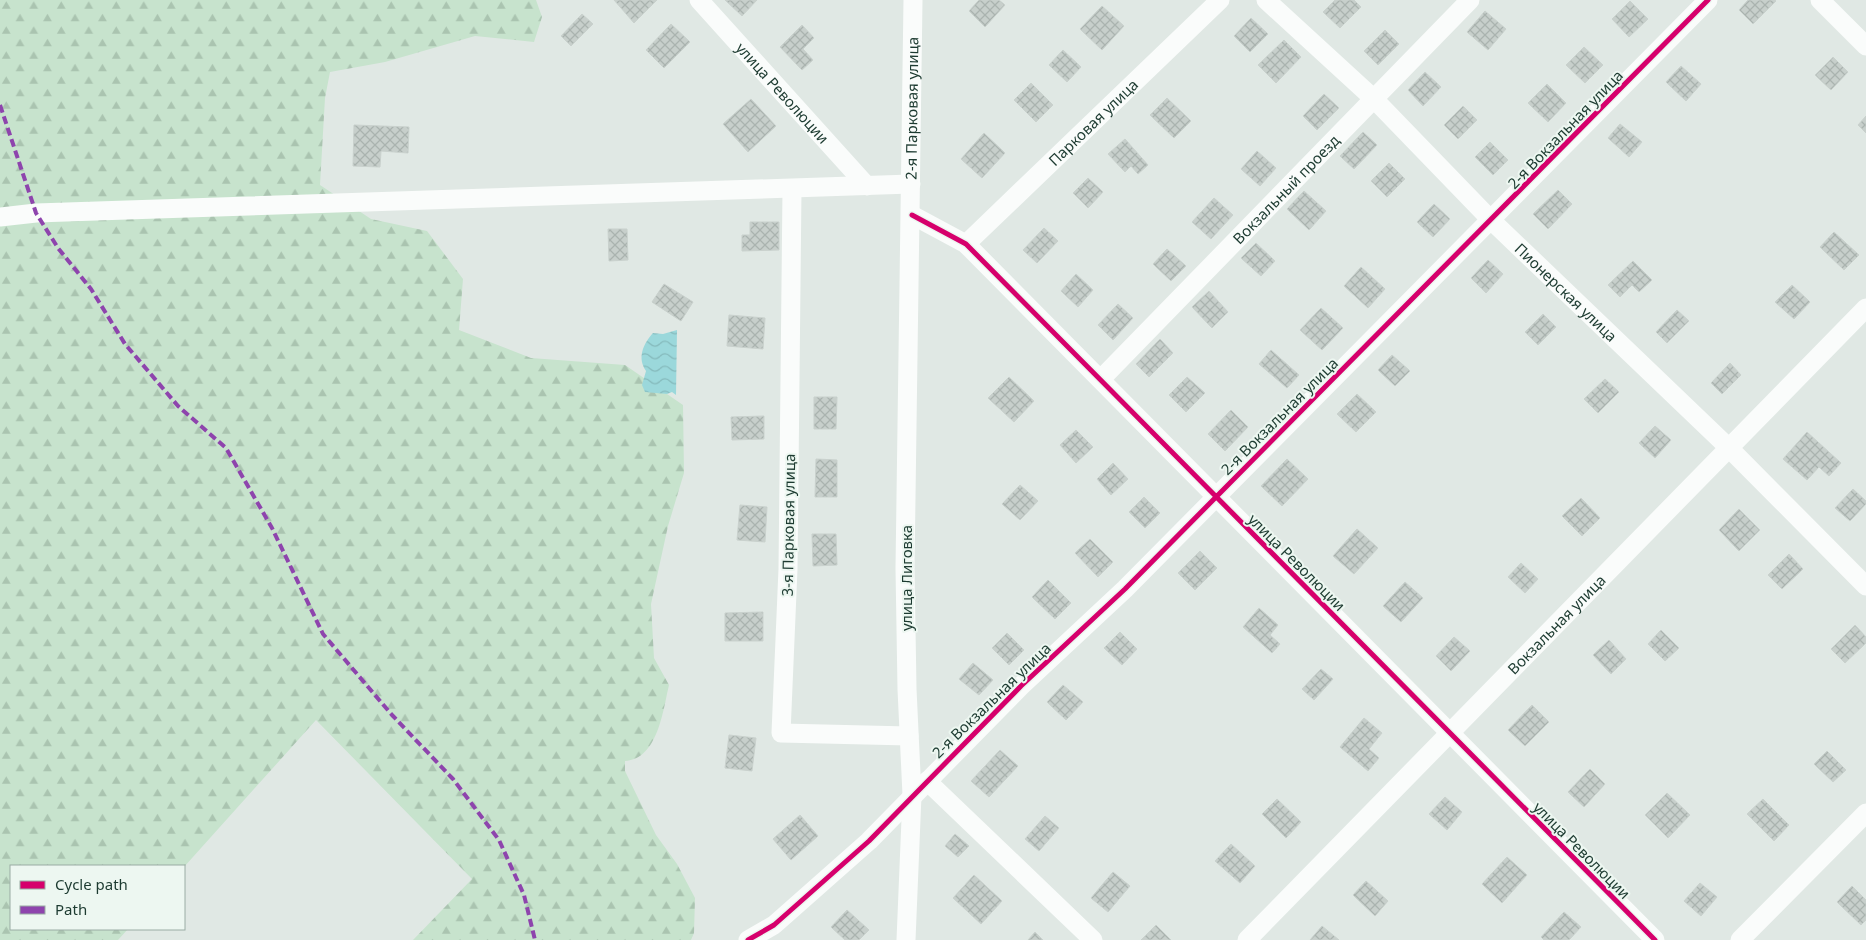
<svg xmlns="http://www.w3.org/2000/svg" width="1866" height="940" viewBox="0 0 1866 940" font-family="'Noto Sans',sans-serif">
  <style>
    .forest { fill: url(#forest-firs) }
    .water { fill: url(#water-waves) }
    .building { fill: url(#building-cross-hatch); stroke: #c9d1cd }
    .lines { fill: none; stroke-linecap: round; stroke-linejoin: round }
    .minor { stroke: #fafcfb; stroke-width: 19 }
    .quiet { stroke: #8e44ad; stroke-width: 4; stroke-dasharray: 8 4; stroke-linecap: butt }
    .cycleway-casing { stroke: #edf7f1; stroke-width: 8 }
    .cycleway { stroke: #d6006c; stroke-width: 5 }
    .labels { text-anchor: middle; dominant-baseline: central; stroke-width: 4; stroke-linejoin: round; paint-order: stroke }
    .street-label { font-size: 15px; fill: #1d3b31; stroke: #edf7f1 }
  </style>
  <defs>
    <pattern id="forest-firs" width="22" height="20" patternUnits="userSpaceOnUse" patternTransform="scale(1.25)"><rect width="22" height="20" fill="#c7e3cd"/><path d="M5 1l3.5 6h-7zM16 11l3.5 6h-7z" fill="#aac4b0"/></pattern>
    <pattern id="water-waves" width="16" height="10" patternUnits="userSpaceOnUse" patternTransform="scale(1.25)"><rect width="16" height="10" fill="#9bd8db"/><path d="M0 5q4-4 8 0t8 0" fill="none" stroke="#85babc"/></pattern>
    <pattern id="building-cross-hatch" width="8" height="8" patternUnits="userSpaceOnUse" patternTransform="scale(1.25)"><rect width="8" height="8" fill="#c7cfcb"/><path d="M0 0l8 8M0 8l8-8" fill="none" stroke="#aab3af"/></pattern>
  </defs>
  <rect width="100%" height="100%" fill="#e0e8e4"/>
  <!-- forest -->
  <path class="forest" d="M 0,0 L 536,0 L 542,17 L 534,42 L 475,36 L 385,62 L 330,72 L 325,98 L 320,185 L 371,219 L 427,231 L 463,279 L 459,330 L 531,358 L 625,365 L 683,405 L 684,473 L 668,526 L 651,604 L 654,658 L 669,685 C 663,710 658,759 625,761 L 625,771 L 656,835 L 677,864 L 695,898 L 694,933 L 691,940 L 413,940 L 472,879 L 316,720 L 184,867 L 11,866 L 11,929 L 128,929 L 118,940 L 0,940 Z"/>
  <!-- water -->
  <path class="water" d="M 677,330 L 676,395 L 672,392 L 667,394 L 645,392 L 642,385 L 646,371 C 637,358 643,344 653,333 L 663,334 Z"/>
  <!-- building -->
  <path class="building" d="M 614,0 L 657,0 L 634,23 Z
    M 725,0 L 757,0 L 742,16 Z
    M 979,0 L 999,0 L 1005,5 L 985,27 L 969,11 Z
    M 1335,0 L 1354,0 L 1361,7 L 1340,28 L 1323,12 Z
    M 1748,0 L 1775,0 L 1776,1 L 1753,24 L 1739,10 Z
    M 1630,1 L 1648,19 L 1629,37 L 1612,19 Z
    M 1102,6 L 1124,26 L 1102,50 L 1080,29 Z
    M 1485,11 L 1506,29 L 1488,50 L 1467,32 Z
    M 582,14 L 593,24 L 571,46 L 561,36 Z
    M 1251,18 L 1268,34 L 1250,52 L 1234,36 Z
    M 671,24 L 690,42 L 664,68 L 646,50 Z
    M 802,25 L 814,38 L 803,49 L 813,60 L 802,70 L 780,47 Z
    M 1385,30 L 1399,44 L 1378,65 L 1364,51 Z
    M 1284,40 L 1301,57 L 1276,83 L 1258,65 Z
    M 1584,47 L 1603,65 L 1585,83 L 1566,65 Z
    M 1063,50 L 1081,67 L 1067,82 L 1049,65 Z
    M 1833,57 L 1848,72 L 1831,90 L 1815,75 Z
    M 1681,66 L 1701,84 L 1686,101 L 1666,82 Z
    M 1425,72 L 1441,87 L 1423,106 L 1408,90 Z
    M 1031,83 L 1053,105 L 1036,122 L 1014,100 Z
    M 1547,84 L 1566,103 L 1548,122 L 1528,103 Z
    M 1324,94 L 1339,108 L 1317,130 L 1303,116 Z
    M 1167,98 L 1191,121 L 1174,138 L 1150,115 Z
    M 751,99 L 776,126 L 748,152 L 723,124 Z
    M 1463,106 L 1477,120 L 1458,139 L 1444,125 Z
    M 1866,116 L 1866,133 L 1858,125 Z
    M 1620,124 L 1642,142 L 1629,157 L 1608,138 Z
    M 354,125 L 409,127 L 408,153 L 381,151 L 380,167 L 353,166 Z
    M 1363,132 L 1377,145 L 1354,169 L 1340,156 Z
    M 984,133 L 1005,153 L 982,178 L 961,159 Z
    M 1125,139 L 1148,165 L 1138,174 L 1131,166 L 1125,172 L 1108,154 Z
    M 1490,142 L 1508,160 L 1493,175 L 1475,157 Z
    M 1257,151 L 1276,168 L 1260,186 L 1241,169 Z
    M 1389,163 L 1405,179 L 1387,197 L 1371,181 Z
    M 1088,178 L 1103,192 L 1088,208 L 1073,193 Z
    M 1558,190 L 1572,204 L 1548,229 L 1533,214 Z
    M 1304,191 L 1326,211 L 1309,230 L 1287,209 Z
    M 1214,198 L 1233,215 L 1211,239 L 1192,222 Z
    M 1434,204 L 1450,219 L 1433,237 L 1417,222 Z
    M 750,222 L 779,222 L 779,250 L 742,251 L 742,235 L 750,235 Z
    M 1044,228 L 1058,241 L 1037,263 L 1023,250 Z
    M 608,229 L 627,229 L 628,260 L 609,261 Z
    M 1834,232 L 1859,255 L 1844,270 L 1820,247 Z
    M 1256,243 L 1275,261 L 1261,276 L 1241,258 Z
    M 1167,249 L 1186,266 L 1171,281 L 1153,264 Z
    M 1488,260 L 1503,274 L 1486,293 L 1471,278 Z
    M 1633,261 L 1652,280 L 1639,292 L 1632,285 L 1620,297 L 1608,285 Z
    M 1361,267 L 1385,289 L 1368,308 L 1344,286 Z
    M 1076,274 L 1093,290 L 1078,307 L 1061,291 Z
    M 664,284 L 693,302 L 681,321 L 652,302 Z
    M 1792,285 L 1810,302 L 1794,319 L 1775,302 Z
    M 1209,291 L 1228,312 L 1212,328 L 1192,307 Z
    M 1118,304 L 1133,318 L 1113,340 L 1098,325 Z
    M 1321,308 L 1343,328 L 1322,350 L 1300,330 Z
    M 1677,310 L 1689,321 L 1667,343 L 1656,332 Z
    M 1543,314 L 1556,327 L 1538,345 L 1525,332 Z
    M 729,315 L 765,318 L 763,349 L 727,346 Z
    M 1160,339 L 1173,353 L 1149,377 L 1136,364 Z
    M 1271,350 L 1299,375 L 1287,388 L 1259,364 Z
    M 1392,355 L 1410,371 L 1395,386 L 1378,370 Z
    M 1730,363 L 1741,375 L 1722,394 L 1711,383 Z
    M 1009,377 L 1034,401 L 1014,422 L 988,398 Z
    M 1187,377 L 1205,393 L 1186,412 L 1169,395 Z
    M 1605,379 L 1619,392 L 1598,413 L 1584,399 Z
    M 1357,394 L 1376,412 L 1356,432 L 1337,414 Z
    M 814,397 L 837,397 L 836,429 L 814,429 Z
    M 1231,410 L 1248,427 L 1225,451 L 1208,434 Z
    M 764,416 L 764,439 L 732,440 L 731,417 Z
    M 1655,426 L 1671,440 L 1655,458 L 1639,443 Z
    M 1076,430 L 1093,447 L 1076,463 L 1060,445 Z
    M 1807,432 L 1841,463 L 1829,476 L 1819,467 L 1807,480 L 1783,459 Z
    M 816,459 L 837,460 L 837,497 L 815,497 Z
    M 1287,459 L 1308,479 L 1282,506 L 1261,486 Z
    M 1113,463 L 1128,479 L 1111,495 L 1097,479 Z
    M 1020,485 L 1038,501 L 1020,520 L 1002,504 Z
    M 1853,489 L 1866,501 L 1866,504 L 1850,521 L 1835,508 Z
    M 1144,497 L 1160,513 L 1145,528 L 1129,512 Z
    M 1581,498 L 1600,518 L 1582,536 L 1562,516 Z
    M 740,505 L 767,507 L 765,542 L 737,540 Z
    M 1739,509 L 1760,530 L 1739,551 L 1719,530 Z
    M 1357,529 L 1378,548 L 1354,574 L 1333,556 Z
    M 812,534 L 836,534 L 837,565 L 813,566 Z
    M 1090,539 L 1113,562 L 1098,577 L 1075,553 Z
    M 1200,551 L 1217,568 L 1195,590 L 1178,573 Z
    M 1789,554 L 1803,569 L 1782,589 L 1768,575 Z
    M 1521,563 L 1538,579 L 1525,593 L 1508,577 Z
    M 1048,580 L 1071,603 L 1055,619 L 1032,597 Z
    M 1405,582 L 1423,598 L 1401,622 L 1383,606 Z
    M 1259,608 L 1278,625 L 1270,635 L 1280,644 L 1272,653 L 1243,627 Z
    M 763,612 L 763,641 L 725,641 L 725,613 Z
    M 1855,625 L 1866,637 L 1866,643 L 1845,663 L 1831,649 Z
    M 1661,630 L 1679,648 L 1665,661 L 1648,644 Z
    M 1120,632 L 1137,649 L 1122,665 L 1104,648 Z
    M 1007,633 L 1024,650 L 1009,665 L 992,648 Z
    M 1454,637 L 1470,651 L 1451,671 L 1436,656 Z
    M 1609,640 L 1626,659 L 1611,674 L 1593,655 Z
    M 973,663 L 993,680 L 979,695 L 959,679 Z
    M 1321,669 L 1333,679 L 1314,700 L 1302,689 Z
    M 1063,685 L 1083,702 L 1066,720 L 1047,702 Z
    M 1532,705 L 1549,722 L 1525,746 L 1508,730 Z
    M 1364,718 L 1382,733 L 1369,749 L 1379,758 L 1368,771 L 1340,747 Z
    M 729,735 L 756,738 L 752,771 L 725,768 Z
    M 1000,750 L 1018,766 L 989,797 L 971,781 Z
    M 1827,751 L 1846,770 L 1833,782 L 1814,764 Z
    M 1590,769 L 1605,784 L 1584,807 L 1568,792 Z
    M 1667,793 L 1690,815 L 1668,838 L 1645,815 Z
    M 1445,797 L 1462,812 L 1447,830 L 1429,814 Z
    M 1277,799 L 1301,822 L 1286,838 L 1262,814 Z
    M 1763,799 L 1789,825 L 1774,841 L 1747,814 Z
    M 800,815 L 818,836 L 791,860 L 773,839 Z
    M 1045,816 L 1059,828 L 1039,851 L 1025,839 Z
    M 955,834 L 969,846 L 958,857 L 945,846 Z
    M 1231,844 L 1255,866 L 1240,883 L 1215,861 Z
    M 1507,857 L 1527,875 L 1502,903 L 1482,884 Z
    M 1113,872 L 1130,886 L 1108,912 L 1091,898 Z
    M 974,875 L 1002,901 L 981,924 L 953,898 Z
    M 1366,881 L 1388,901 L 1375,916 L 1353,895 Z
    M 1700,883 L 1717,897 L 1701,916 L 1684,901 Z
    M 1852,886 L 1866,900 L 1866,920 L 1861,925 L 1837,902 Z
    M 847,910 L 869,930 L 859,940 L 845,940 L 831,927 Z
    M 1564,912 L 1581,927 L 1569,940 L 1544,940 L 1541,937 Z
    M 1156,925 L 1171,940 L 1141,940 Z
    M 1322,926 L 1339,940 L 1310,940 Z
    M 1035,932 L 1043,940 L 1028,940 Z"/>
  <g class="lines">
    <!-- minor -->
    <g class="minor">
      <path id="s1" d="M 699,0 L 867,186"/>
      <path id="s2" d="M 1266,0 L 1374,99 L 1492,221 L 1728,447 L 1866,586"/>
      <path d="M 1820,0 L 1866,46"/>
      <path d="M 792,189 L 788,569 L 781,733 L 909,736"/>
      <path d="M 912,215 L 966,244 L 1655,940"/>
      <path d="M 0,217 L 36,213 L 911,184"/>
      <path id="s3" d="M 966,244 L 1220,0"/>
      <path id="s4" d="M 1101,379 L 1470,0"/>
      <path d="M 927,781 L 1093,940"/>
      <path d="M 748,940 L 774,925 L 869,841 L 1021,686 L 1125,589 L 1708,0"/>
      <path id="s5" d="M 906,940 L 912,795 L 907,689 L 905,568 L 913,0"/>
      <path id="s6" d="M 1247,940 L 1866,308"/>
      <path d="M 1740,940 L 1866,813"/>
    </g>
    <!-- quiet -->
    <path class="quiet" d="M 0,105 L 36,213 L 58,248 L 91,289 L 125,344 L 178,406 L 226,448 L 272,528 L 323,634 L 392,715 L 453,779 L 499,840 L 524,895 L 535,940"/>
    <!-- cycleway casing -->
    <g class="cycleway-casing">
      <path id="cycleway" d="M 912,215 L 966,244 L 1655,940
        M 748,940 L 774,925 L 869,841 L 1021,686 L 1125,589 L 1708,0"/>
    </g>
    <!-- cycleway -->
    <use href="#cycleway" class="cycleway"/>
  </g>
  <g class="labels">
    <!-- street labels -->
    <g class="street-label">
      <text stroke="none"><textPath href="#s1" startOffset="125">улица Революции</textPath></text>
      <text stroke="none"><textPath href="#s5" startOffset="832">2-я Парковая улица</textPath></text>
      <text stroke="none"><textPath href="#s3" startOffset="176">Парковая улица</textPath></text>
      <text transform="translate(1565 129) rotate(-46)">2-я Вокзальная улица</text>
      <text stroke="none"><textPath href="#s4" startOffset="265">Вокзальный проезд</textPath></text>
      <text stroke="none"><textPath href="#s2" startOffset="419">Пионерская улица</textPath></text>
      <text transform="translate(1279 416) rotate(-45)">2-я Вокзальная улица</text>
      <text transform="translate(788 525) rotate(-89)">3-я Парковая улица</text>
      <text transform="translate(1297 562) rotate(45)">улица Революции</text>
      <text transform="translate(906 578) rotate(-90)">улица Лиговка</text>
      <text stroke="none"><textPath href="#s6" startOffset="442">Вокзальная улица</textPath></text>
      <text transform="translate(991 700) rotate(-44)">2-я Вокзальная улица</text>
      <text transform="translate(1582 850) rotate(45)">улица Революции</text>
    </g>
  </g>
  <!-- legend -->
  <rect x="10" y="865" width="175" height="65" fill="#edf7f1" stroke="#9aaca4"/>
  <rect x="20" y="881" width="25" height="8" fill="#d6006c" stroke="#9aaca4"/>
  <text x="55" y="890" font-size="15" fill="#1d3b31">Cycle path</text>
  <rect x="20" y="906" width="25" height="8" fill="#8e44ad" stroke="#9aaca4"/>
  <text x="55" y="915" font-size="15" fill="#1d3b31">Path</text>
</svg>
